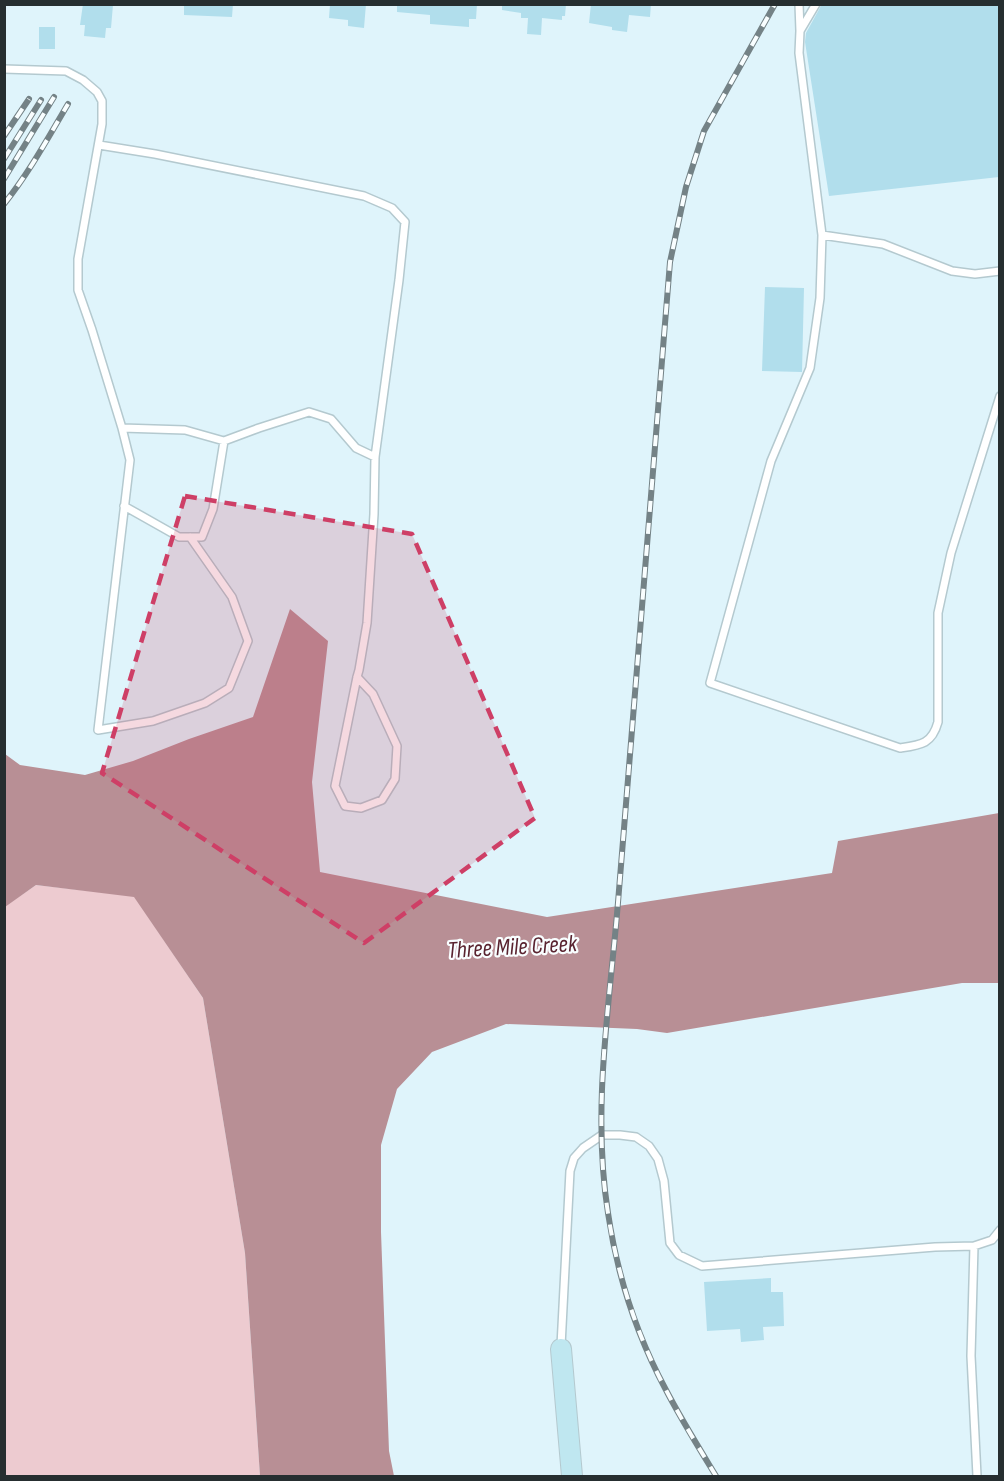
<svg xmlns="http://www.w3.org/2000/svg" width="1004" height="1481" viewBox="0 0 1004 1481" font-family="'Sofia Sans Condensed',sans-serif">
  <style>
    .green { fill: #edcbd0 }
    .water { fill: #b88f95 }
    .building { fill: #b1deec }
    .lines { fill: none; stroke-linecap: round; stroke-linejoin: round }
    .lane-casing { stroke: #b4c9cf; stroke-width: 10 }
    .secondary-casing { stroke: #b4c9cf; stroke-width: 22 }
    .lane { stroke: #fff; stroke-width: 7 }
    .secondary { stroke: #bfe7f0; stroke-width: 20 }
    .rail-casing { stroke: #748286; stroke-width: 6 }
    .rail { stroke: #f9feff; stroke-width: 4; stroke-dasharray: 11; stroke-linecap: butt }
    .marked { fill: #ce3f66; fill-opacity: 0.2; stroke: #ce3f66; stroke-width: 4.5; stroke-dasharray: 12 8; stroke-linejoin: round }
    .labels { text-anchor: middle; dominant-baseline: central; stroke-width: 4.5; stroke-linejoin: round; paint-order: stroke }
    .water-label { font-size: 24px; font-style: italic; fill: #59232f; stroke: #f9feff }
  </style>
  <rect width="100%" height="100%" fill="#dff4fb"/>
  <!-- green -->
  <path class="green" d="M 36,885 L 134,896 L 203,998 L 245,1253 L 260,1476 L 5,1476 L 4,907 Z"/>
  <!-- water -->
  <path class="water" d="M 290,609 L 328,641 L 312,782 L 320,872 L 547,917 L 832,873 L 838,841 L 999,813 L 999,983 L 962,983 L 667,1033 L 637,1029 L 589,1027 L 506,1024 L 432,1052 L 397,1089 L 381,1145 L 381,1232 L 389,1451 L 394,1476 L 260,1476 L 245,1253 L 203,998 L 134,897 L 36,885 L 5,907 L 5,754 L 20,765 L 85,775 L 133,761 L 189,739 L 253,717 Z"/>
  <!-- building -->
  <path class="building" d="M 83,4 L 113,5 L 111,28 L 106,28 L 105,38 L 84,36 L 85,25 L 80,25 Z
    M 184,4 L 233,4 L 232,17 L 184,15 Z
    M 330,4 L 366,4 L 364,28 L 348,26 L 348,20 L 329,18 Z
    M 397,4 L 477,4 L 476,19 L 469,19 L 469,27 L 430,24 L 430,15 L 397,12 Z
    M 502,4 L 566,4 L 565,16 L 562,16 L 562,20 L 542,18 L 541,35 L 527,34 L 528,18 L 521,18 L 521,13 L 502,10 Z
    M 591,4 L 651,4 L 650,17 L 629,15 L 627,32 L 612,30 L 612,27 L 589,23 Z
    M 822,4 L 999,4 L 999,177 L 829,196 L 805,42 L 806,33 Z
    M 39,27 L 55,27 L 55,49 L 39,49 Z
    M 765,287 L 804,288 L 802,372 L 762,371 Z
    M 771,1278 L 771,1292 L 783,1292 L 784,1326 L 763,1327 L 764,1340 L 741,1342 L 740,1329 L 707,1331 L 704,1282 Z"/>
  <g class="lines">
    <!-- lane casing -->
    <g class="lane-casing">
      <path id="lane" d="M 799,4 L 800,31
        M 816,4 L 800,31 L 799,53 L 822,235 L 820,298 L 810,368 L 771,461 L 710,683 L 900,748 C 921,745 932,744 938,722 L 938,613 L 951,553 L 1000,396
        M 4,69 L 66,71 L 83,80 L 97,92 L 102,101 L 102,124 L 78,259 L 78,290 L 92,330 L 122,428 L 130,460 L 98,730 L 153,721 L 205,703 L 229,688 L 248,641 L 232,597 L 190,537
        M 99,145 L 155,154 L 364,196 L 392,208 L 405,222 L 399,280 L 375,457 L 374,514 L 367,623 L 359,670 L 357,677 L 335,786 L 345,806 L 361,808 L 382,800 L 395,779 L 397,746 L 373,694 L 357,677
        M 822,235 L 883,244 L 952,271 L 975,274 L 1000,271
        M 122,428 L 185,430 L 224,441 L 259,428 L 309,412 L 331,419 L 356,448 L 375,457
        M 124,506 L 179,537 L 202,537 L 213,509 L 224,441
        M 974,1246 L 971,1356 L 977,1476
        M 561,1346 L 570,1171 L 574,1158 L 583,1148 L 602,1135 L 620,1135 L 636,1137 L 649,1146 L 658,1159 L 664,1181 L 670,1243 L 679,1255 L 702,1266 L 935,1247 L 974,1246 L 992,1240 L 1000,1230"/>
    </g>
    <!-- secondary casing -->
    <g class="secondary-casing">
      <path id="secondary" d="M 561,1349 L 572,1476"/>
    </g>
    <!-- lane -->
    <use href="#lane" class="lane"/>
    <!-- secondary -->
    <use href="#secondary" class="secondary"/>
    <!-- rail casing -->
    <g class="rail-casing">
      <path id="rail" d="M 4,136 L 29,99
        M 4,159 L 41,100
        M 4,179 L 54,97
        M 4,204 C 29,173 48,138 68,104
        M 716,1476 C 699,1448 681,1419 666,1390 C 637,1336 617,1274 608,1213 C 591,1106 611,997 619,890 C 636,681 653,471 670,262 L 686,187 L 704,131 L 775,4"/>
    </g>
    <!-- rail -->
    <use href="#rail" class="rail"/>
  </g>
  <!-- marked area -->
  <path class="marked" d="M 185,496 L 412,534 L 535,818 L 364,943 L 102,773 Z"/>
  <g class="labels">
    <!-- water labels -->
    <g class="water-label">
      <text transform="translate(512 947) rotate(-3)">Three Mile Creek</text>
    </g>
  </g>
  <!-- border -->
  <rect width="1004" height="1481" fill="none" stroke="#262e30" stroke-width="12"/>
</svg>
